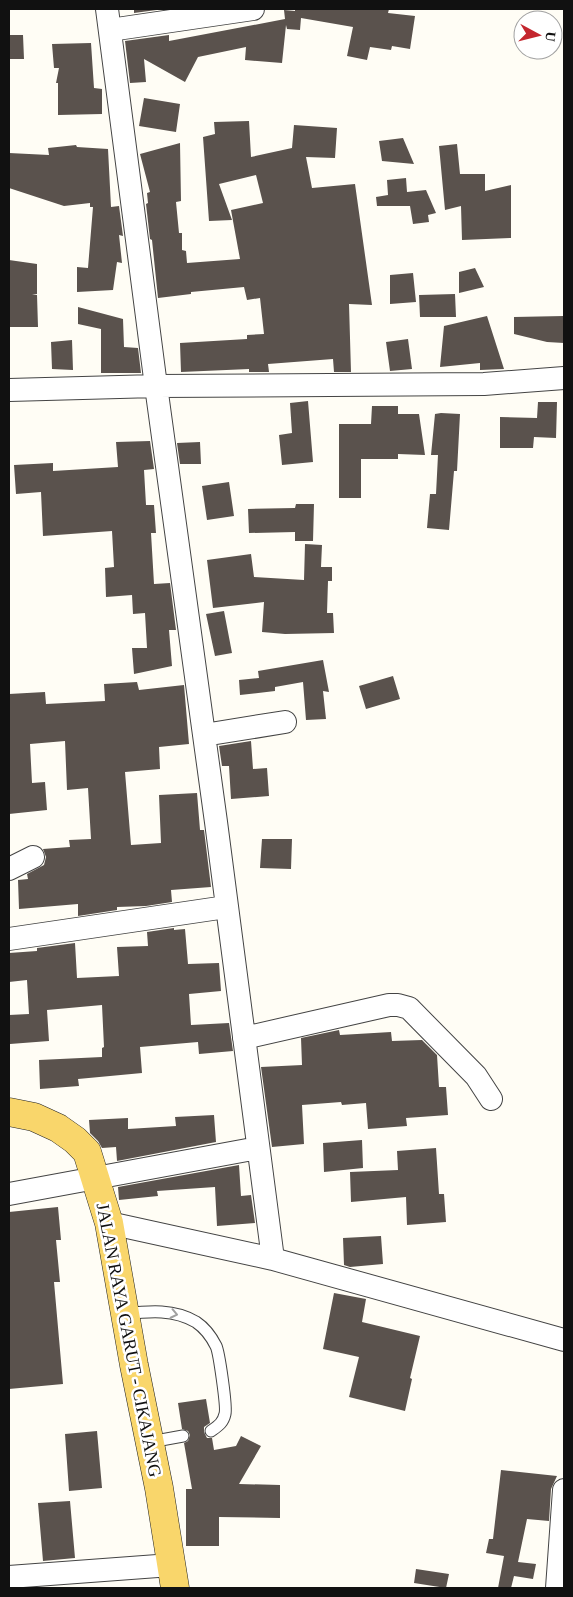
<svg xmlns="http://www.w3.org/2000/svg" width="573" height="1597" viewBox="0 0 573 1597" font-family="Georgia,serif">
  <style>
    .building { fill: #5a524d }
    .lines { fill: none; stroke-linecap: round; stroke-linejoin: round }
    .lane-casing { stroke: #444; stroke-width: 13 }
    .street-casing { stroke: #444; stroke-width: 24 }
    .primary-casing { stroke: #222; stroke-width: 29 }
    .lane { stroke: #fff; stroke-width: 11 }
    .street { stroke: #fff; stroke-width: 22 }
    .primary { stroke: #f9d66b; stroke-width: 28 }
    .oneway { stroke: #a0a0a0 }
    .labels { text-anchor: middle; dominant-baseline: central; stroke-width: 5; stroke-linejoin: round; paint-order: stroke }
    .street-label { font-size: 18px; fill: #111; stroke: #fff }
  </style>
  <rect width="100%" height="100%" fill="#fffdf5"/>
  <!-- building -->
  <path class="building" d="M 134,9 L 164,9 L 134,13 Z
    M 295,9 L 389,9 L 388,13 L 415,16 L 410,49 L 392,46 L 391,50 L 370,47 L 367,60 L 347,56 L 353,27 L 301,18 L 300,30 L 287,29 L 286,25 L 282,63 L 245,60 L 246,47 L 198,57 L 185,82 L 144,59 L 146,82 L 130,83 L 125,41 L 169,35 L 169,41 L 285,19 L 284,10 L 295,11 Z
    M 9,35 L 23,35 L 24,59 L 9,59 Z
    M 91,43 L 94,88 L 102,89 L 102,114 L 58,115 L 58,83 L 56,83 L 59,68 L 54,68 L 52,44 Z
    M 144,98 L 180,104 L 176,132 L 139,126 Z
    M 249,121 L 251,157 L 292,148 L 294,125 L 337,128 L 335,158 L 306,157 L 312,188 L 355,184 L 372,305 L 349,304 L 351,372 L 334,372 L 333,359 L 268,364 L 269,372 L 249,372 L 249,369 L 181,372 L 180,343 L 247,339 L 247,335 L 264,334 L 260,298 L 247,300 L 244,287 L 191,292 L 191,294 L 158,298 L 152,240 L 150,239 L 146,204 L 148,203 L 147,193 L 150,192 L 140,154 L 180,143 L 181,201 L 176,202 L 179,233 L 182,233 L 182,250 L 186,251 L 187,263 L 240,259 L 231,210 L 263,203 L 256,175 L 219,184 L 232,220 L 209,221 L 203,137 L 215,134 L 214,122 Z
    M 403,138 L 414,164 L 382,161 L 379,141 Z
    M 457,144 L 460,174 L 485,174 L 485,191 L 511,185 L 511,238 L 462,240 L 461,206 L 445,210 L 439,146 Z
    M 76,145 L 77,147 L 108,149 L 111,207 L 119,206 L 123,236 L 119,235 L 122,263 L 117,262 L 113,290 L 77,292 L 77,267 L 88,268 L 93,207 L 90,207 L 90,203 L 64,206 L 9,188 L 9,153 L 49,155 L 48,148 Z
    M 406,178 L 407,192 L 426,190 L 436,213 L 428,215 L 429,222 L 413,224 L 410,206 L 377,206 L 376,197 L 388,195 L 387,180 Z
    M 9,260 L 37,264 L 37,294 L 32,294 L 37,295 L 38,327 L 9,327 Z
    M 475,268 L 484,287 L 459,293 L 459,272 Z
    M 413,273 L 416,302 L 390,304 L 390,275 Z
    M 455,294 L 456,317 L 420,317 L 419,295 Z
    M 78,307 L 123,319 L 124,347 L 138,348 L 141,373 L 101,373 L 101,329 L 78,324 Z
    M 487,316 L 504,369 L 480,370 L 480,363 L 440,367 L 444,326 Z
    M 564,316 L 564,343 L 547,342 L 514,334 L 514,317 Z
    M 408,339 L 412,369 L 390,371 L 386,342 Z
    M 72,340 L 73,370 L 52,369 L 51,342 Z
    M 308,401 L 313,462 L 282,465 L 279,435 L 292,433 L 290,403 Z
    M 538,402 L 557,402 L 556,438 L 534,437 L 533,448 L 500,448 L 500,417 L 537,418 Z
    M 372,406 L 398,406 L 398,414 L 419,414 L 425,455 L 398,454 L 398,459 L 361,459 L 361,498 L 339,498 L 339,424 L 371,424 Z
    M 441,413 L 460,414 L 457,471 L 454,471 L 449,530 L 427,528 L 430,494 L 436,494 L 438,455 L 431,455 L 435,414 Z
    M 150,441 L 154,469 L 144,470 L 146,505 L 154,505 L 156,533 L 151,533 L 154,584 L 170,583 L 176,630 L 169,630 L 172,666 L 134,674 L 132,648 L 147,648 L 145,613 L 133,614 L 132,595 L 106,597 L 105,568 L 114,567 L 112,531 L 43,536 L 41,492 L 16,494 L 14,465 L 53,463 L 53,471 L 118,467 L 116,442 Z
    M 200,442 L 201,464 L 180,464 L 177,443 Z
    M 229,482 L 234,516 L 207,520 L 202,486 Z
    M 296,504 L 314,504 L 313,541 L 295,541 L 295,532 L 249,533 L 248,509 L 295,508 Z
    M 305,544 L 322,545 L 321,567 L 332,567 L 332,581 L 328,581 L 327,613 L 333,613 L 334,633 L 285,634 L 262,632 L 264,602 L 213,608 L 207,560 L 251,554 L 254,577 L 304,580 Z
    M 224,611 L 232,653 L 215,656 L 206,614 Z
    M 323,660 L 329,692 L 323,691 L 326,719 L 306,720 L 303,682 L 275,687 L 275,691 L 240,695 L 239,680 L 259,678 L 258,671 Z
    M 393,676 L 400,699 L 366,709 L 359,686 Z
    M 137,682 L 139,690 L 184,685 L 189,744 L 159,747 L 160,769 L 125,772 L 131,845 L 161,843 L 159,795 L 197,793 L 200,830 L 204,830 L 211,887 L 171,890 L 172,902 L 146,906 L 117,907 L 117,910 L 78,916 L 78,904 L 19,909 L 18,880 L 28,879 L 27,874 L 44,865 L 46,857 L 43,849 L 70,847 L 69,840 L 91,839 L 88,788 L 67,790 L 65,741 L 30,744 L 32,783 L 45,782 L 47,810 L 9,814 L 9,694 L 45,692 L 46,704 L 105,701 L 104,684 Z
    M 251,741 L 253,769 L 267,768 L 269,796 L 231,799 L 229,766 L 222,766 L 219,746 Z
    M 262,839 L 292,839 L 291,869 L 260,868 Z
    M 174,928 L 174,930 L 185,929 L 188,964 L 219,963 L 221,991 L 189,994 L 191,1025 L 229,1023 L 233,1051 L 199,1054 L 198,1042 L 140,1047 L 142,1073 L 78,1079 L 79,1086 L 40,1089 L 39,1060 L 102,1057 L 102,1048 L 104,1047 L 102,1005 L 47,1010 L 49,1041 L 10,1044 L 9,1015 L 29,1014 L 27,980 L 9,982 L 9,953 L 37,951 L 37,948 L 75,943 L 77,978 L 119,976 L 117,947 L 148,946 L 147,932 Z
    M 339,1030 L 340,1035 L 391,1032 L 392,1041 L 422,1040 L 437,1055 L 439,1087 L 446,1087 L 448,1115 L 406,1118 L 407,1126 L 368,1129 L 366,1103 L 342,1105 L 341,1102 L 302,1105 L 304,1144 L 272,1147 L 261,1067 L 302,1065 L 301,1038 Z
    M 214,1115 L 216,1142 L 117,1161 L 116,1147 L 102,1148 L 98,1141 L 90,1133 L 89,1120 L 128,1118 L 128,1129 L 176,1126 L 175,1117 Z
    M 362,1140 L 363,1168 L 324,1172 L 323,1143 Z
    M 436,1148 L 439,1194 L 444,1194 L 446,1222 L 407,1225 L 406,1197 L 351,1202 L 350,1172 L 398,1170 L 397,1151 Z
    M 239,1165 L 241,1196 L 251,1195 L 255,1223 L 217,1226 L 215,1187 L 157,1191 L 158,1196 L 119,1200 L 118,1187 Z
    M 58,1207 L 61,1240 L 56,1240 L 60,1282 L 54,1282 L 63,1384 L 9,1389 L 9,1212 Z
    M 381,1236 L 383,1264 L 350,1267 L 344,1265 L 343,1238 Z
    M 334,1293 L 366,1299 L 362,1322 L 420,1336 L 410,1378 L 412,1379 L 405,1411 L 349,1397 L 359,1357 L 323,1349 Z
    M 206,1399 L 210,1423 L 204,1427 L 204,1432 L 207,1438 L 212,1438 L 214,1450 L 236,1446 L 241,1436 L 261,1446 L 239,1484 L 280,1485 L 280,1518 L 219,1517 L 219,1546 L 186,1546 L 186,1489 L 192,1489 L 184,1443 L 188,1441 L 190,1435 L 188,1431 L 182,1429 L 178,1403 Z
    M 97,1431 L 102,1488 L 69,1491 L 65,1434 Z
    M 501,1470 L 557,1476 L 551,1489 L 549,1521 L 527,1519 L 518,1562 L 536,1564 L 533,1579 L 514,1576 L 511,1588 L 498,1588 L 504,1556 L 486,1553 L 489,1539 L 493,1539 Z
    M 70,1501 L 75,1558 L 43,1561 L 38,1503 Z
    M 416,1569 L 449,1574 L 446,1588 L 414,1583 Z"/>
  <g class="lines">
    <!-- lane casing -->
    <g class="lane-casing">
      <path id="lane" d="M 125,1314 C 150,1311 174,1309 196,1322 C 205,1328 211,1336 216,1346 C 219,1352 227,1407 225,1414 C 223,1423 218,1426 211,1431
        M 150,1442 L 183,1436"/>
    </g>
    <!-- street casing -->
    <g class="street-casing">
      <path id="street" d="M 107,9 L 156,386 L 216,822 L 273,1259
        M 110,30 L 253,9
        M 9,390 L 156,386 L 484,384 L 564,378
        M 204,735 L 285,722
        M 9,869 L 33,857
        M 9,939 L 226,907
        M 244,1038 L 389,1005 L 398,1005 L 409,1008 L 476,1076 L 491,1099
        M 9,1194 L 258,1148
        M 109,1223 L 273,1259 L 564,1340
        M 9,1577 L 171,1565
        M 557,1588 L 564,1490"/>
    </g>
    <!-- primary casing -->
    <g class="primary-casing">
      <path id="primary" d="M 9,1112 L 34,1117 L 58,1128 L 75,1140 L 87,1152 L 109,1223 L 134,1365 L 159,1488 L 175,1588"/>
    </g>
    <!-- lane -->
    <use href="#lane" class="lane"/>
    <!-- street -->
    <use href="#street" class="street"/>
    <!-- primary -->
    <use href="#primary" class="primary"/>
  </g>
  <!-- one-way arrows -->
  <defs><path id="oneway-chevron" d="M-2-3.5L2.5 0L-2 3.5" fill="none" stroke-width="1.6" stroke-linecap="round" stroke-linejoin="round" transform="scale(1.25)"/></defs>
  <use class="oneway" href="#oneway-chevron" transform="translate(174 1314) rotate(12)"/>
  <g class="labels">
    <!-- street labels -->
    <g class="street-label">
      <text transform="translate(129 1340) rotate(79)">JALAN RAYA GARUT - CIKAJANG</text>
    </g>
  </g>
  <!-- border -->
  <rect width="573" height="1597" fill="none" stroke="#111111" stroke-width="20"/>
  <!-- north arrow -->
  <g transform="translate(538 35) rotate(97)"><circle r="24" fill="#ffffff" stroke="#a0a0a0"/>
  <path d="M0-4L9 19L0 12L-9 19Z" fill="#c4262e"/>
  <text y="-8" font-size="14" font-weight="bold" text-anchor="middle" fill="#111111">U</text>
  </g>
</svg>
